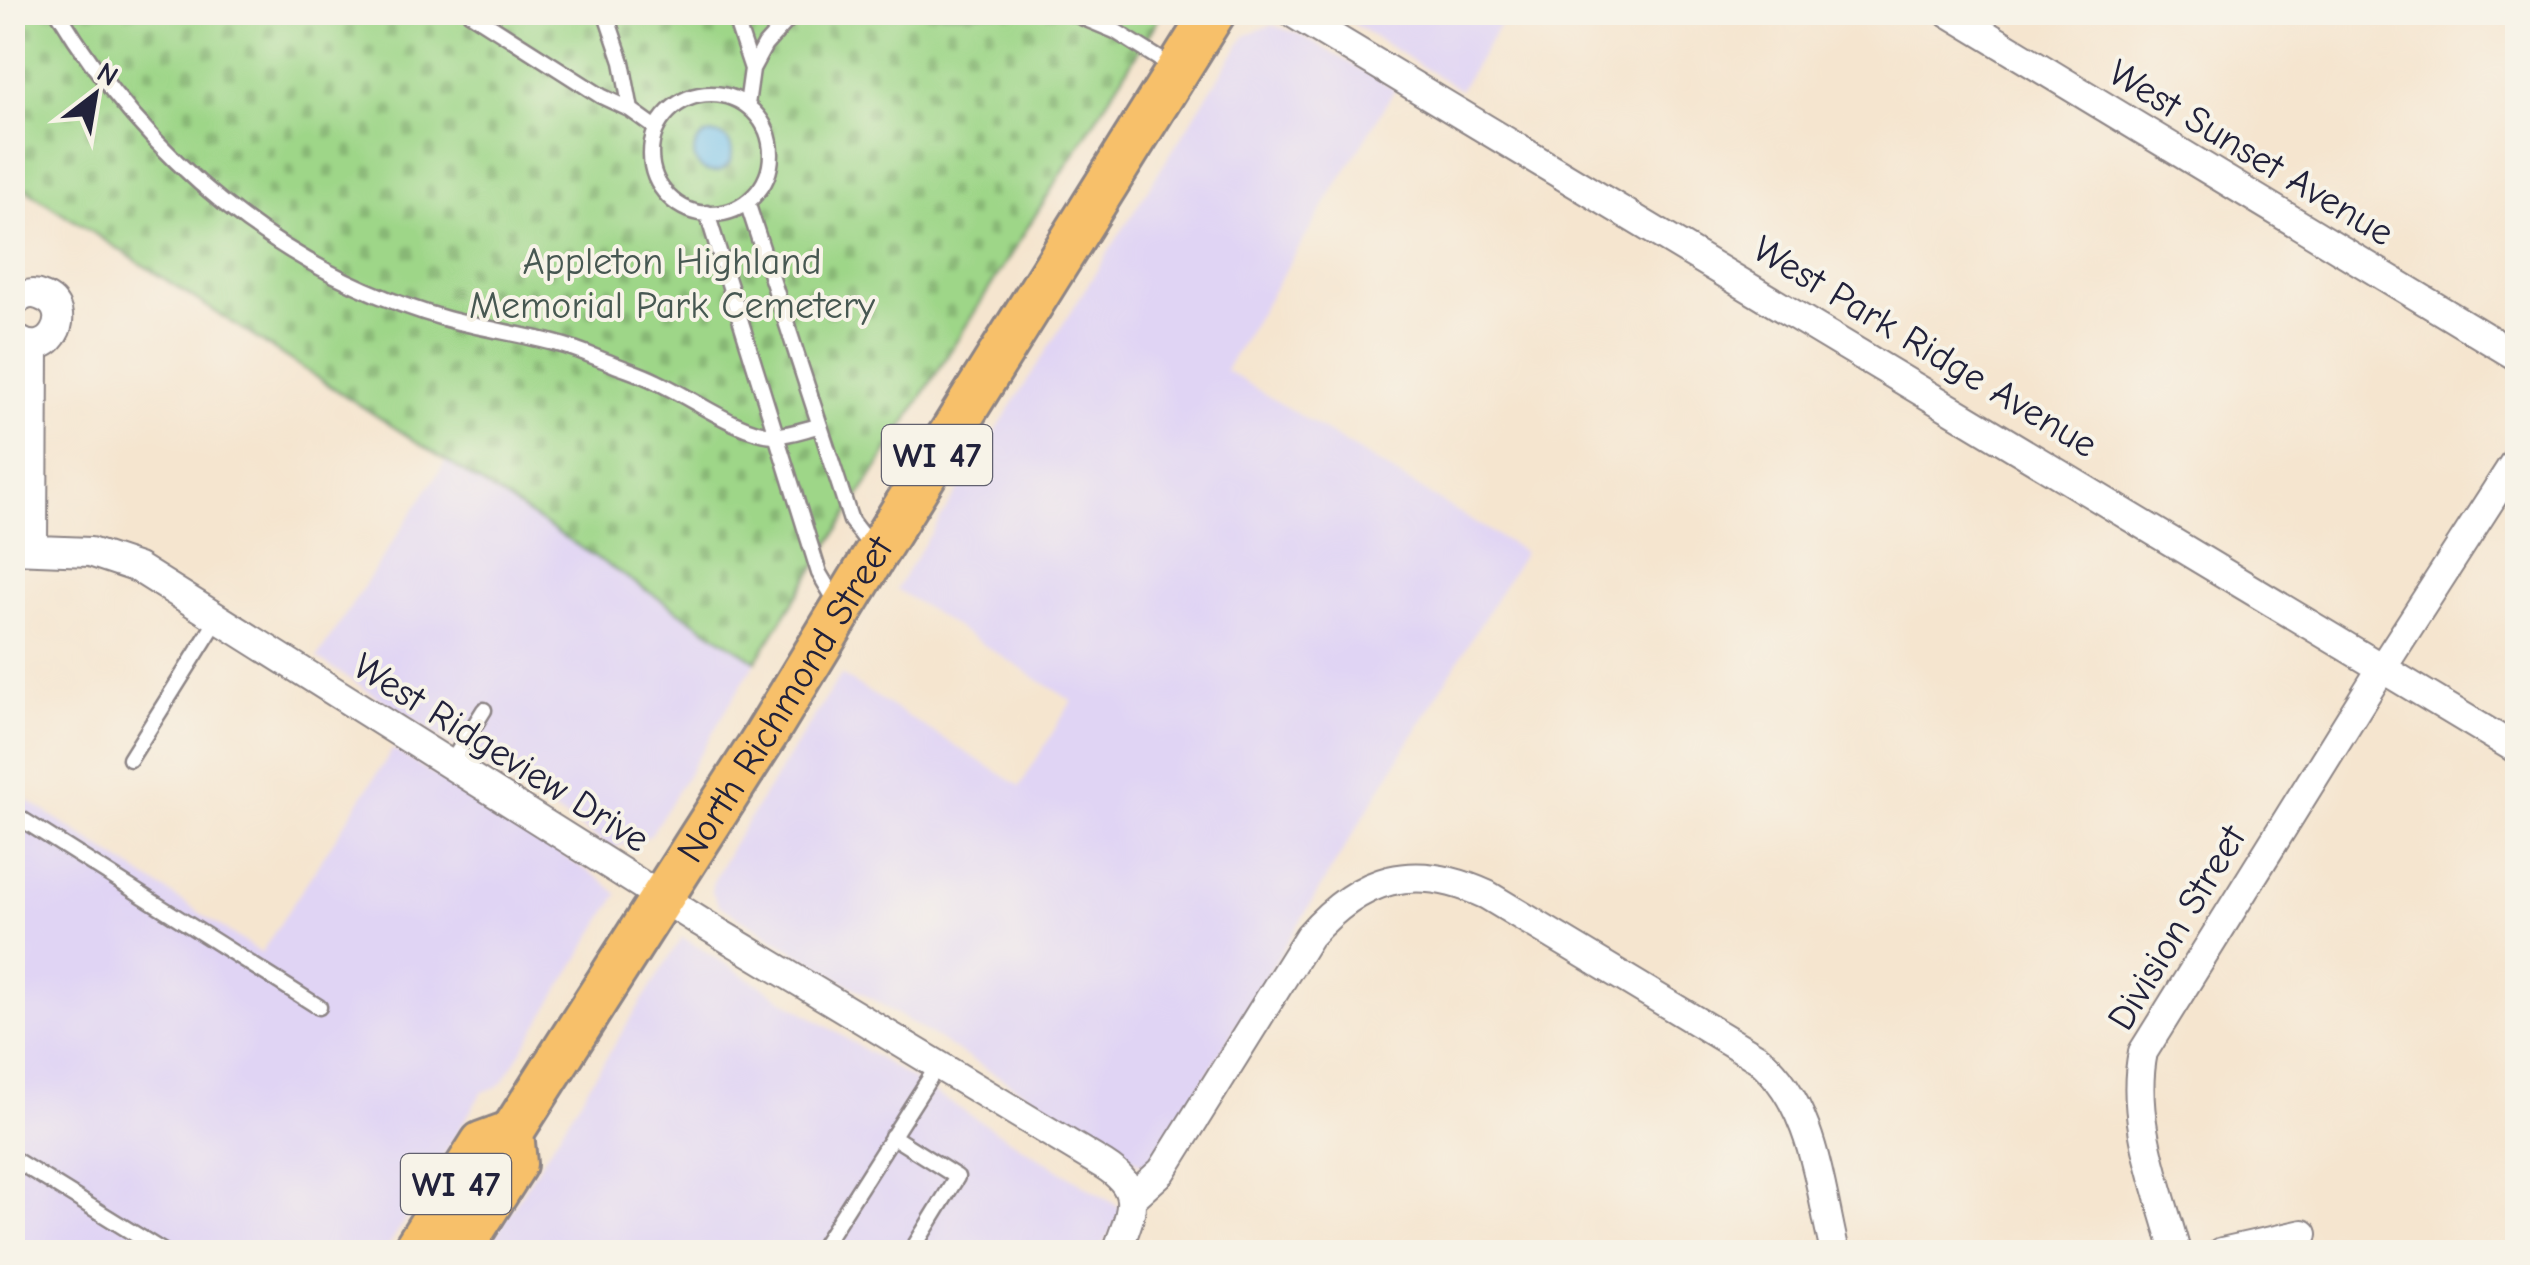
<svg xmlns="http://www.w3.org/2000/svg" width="2530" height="1265" viewBox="0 0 2530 1265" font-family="'Comic Neue',sans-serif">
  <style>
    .built { fill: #e0d4f4 }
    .cemetery { fill: url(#cemetery-stones); stroke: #607c62; stroke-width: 2.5 }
    .water { fill: #71c1ec; stroke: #4a7294; stroke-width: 2.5 }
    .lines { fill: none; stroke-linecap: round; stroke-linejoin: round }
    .service-casing { stroke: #8c8485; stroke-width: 19 }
    .minor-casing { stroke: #8c8485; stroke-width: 32 }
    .primary-casing { stroke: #8c8485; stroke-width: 48 }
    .service { stroke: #fff; stroke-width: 14 }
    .minor { stroke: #fff; stroke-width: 28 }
    .primary { stroke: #f7c06b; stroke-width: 42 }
    .labels { text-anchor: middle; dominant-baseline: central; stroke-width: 8; stroke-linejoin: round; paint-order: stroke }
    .shield { fill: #f7f3e8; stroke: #62616f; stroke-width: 2.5 }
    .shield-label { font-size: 35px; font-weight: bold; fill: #22223b }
    .street-label { font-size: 38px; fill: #22223b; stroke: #f7f3e8 }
    .park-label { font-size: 38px; fill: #475852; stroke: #f7f3e8 }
  </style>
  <defs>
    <pattern id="cemetery-stones" width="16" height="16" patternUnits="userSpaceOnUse" patternTransform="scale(2.5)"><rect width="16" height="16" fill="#9ed688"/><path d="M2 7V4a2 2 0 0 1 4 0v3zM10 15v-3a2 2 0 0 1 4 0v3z" fill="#88b776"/></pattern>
  </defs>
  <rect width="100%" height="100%" fill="#f7f3e8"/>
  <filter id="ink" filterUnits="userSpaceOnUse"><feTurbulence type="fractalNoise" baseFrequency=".01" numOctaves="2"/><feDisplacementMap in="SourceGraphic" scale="20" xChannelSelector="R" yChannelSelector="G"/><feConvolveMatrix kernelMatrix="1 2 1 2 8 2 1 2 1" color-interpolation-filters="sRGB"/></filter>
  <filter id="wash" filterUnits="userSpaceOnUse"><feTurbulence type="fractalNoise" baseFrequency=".0048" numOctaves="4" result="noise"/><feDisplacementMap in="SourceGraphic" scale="40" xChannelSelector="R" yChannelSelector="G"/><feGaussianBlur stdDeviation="2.25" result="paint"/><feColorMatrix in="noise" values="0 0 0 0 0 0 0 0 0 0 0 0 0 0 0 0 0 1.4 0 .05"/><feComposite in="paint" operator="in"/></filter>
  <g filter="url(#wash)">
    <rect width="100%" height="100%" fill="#f5e5cf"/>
    <!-- built -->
    <path class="built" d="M 1336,13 L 1507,13 L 1460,90 Z
      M 1272,25 L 1299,34 L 1395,89 L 1225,370 L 1524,552 L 1150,1169 L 719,905 L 712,892 L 712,884 L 733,844 L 841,675 L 1020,786 L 1072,701 L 896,589 L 1241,42 L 1247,34 Z
      M 446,461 L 756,661 L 650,836 L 612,848 L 317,658 Z
      M 393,749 L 602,880 L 618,894 L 504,1080 L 497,1087 L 482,1092 L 385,1252 L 13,1252 L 12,790 L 261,953 Z
      M 682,937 L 1124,1210 L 1098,1252 L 485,1252 Z"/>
    <!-- cemetery -->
    <path class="cemetery" d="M 12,13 L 1162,13 L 756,661 L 13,181 Z"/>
    <!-- water -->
    <path class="water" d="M694 153a19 19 0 1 1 38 0a19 19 0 1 1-38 0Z"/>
  </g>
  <g filter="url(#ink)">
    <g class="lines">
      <!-- service casing -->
      <g class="service-casing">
        <path id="service" d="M 58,12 C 146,158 282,273 447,319 C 484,329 522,334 558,344 C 575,348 592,356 608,362 C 624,369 642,374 657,382 C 691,397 738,433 774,435 C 787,436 805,429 818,426
          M 469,12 L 601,96 L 631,110
          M 605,12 L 622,62 L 631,110 L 656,128
          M 733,12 L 752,69 L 747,105
          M 1069,12 L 1115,31 L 1174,68
          M 752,69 L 765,45 L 795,12
          M651 154a60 60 0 1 1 120 0a60 60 0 1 1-120 0Z
          M 747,202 L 851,521 L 872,548
          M 707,213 L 819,573 L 838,605
          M 130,759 L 219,617
          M 449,766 L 484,710
          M 12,813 L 319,1007
          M 892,1136 L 957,1177 L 911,1252
          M 12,1158 L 164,1252
          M 819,1252 L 938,1065"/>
      </g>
      <!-- minor casing -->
      <g class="minor-casing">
        <path id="minor" d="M 1291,12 L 2518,750
          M 1948,12 L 2518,357
          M 12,304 C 21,296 30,291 41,296 C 79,309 47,369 12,335
          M 33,548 L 34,346
          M 12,549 L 90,552 L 138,568 L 699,921 L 1104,1165 C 1147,1192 1129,1215 1117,1252
          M 1132,1198 L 1162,1171 L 1309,936 C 1361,877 1414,861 1487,895 L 1759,1059 C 1814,1105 1819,1187 1835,1252
          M 2176,1252 C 2159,1188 2129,1119 2143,1052 L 2382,668 L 2518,457
          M 2222,1252 L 2303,1234"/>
      </g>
      <!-- primary casing -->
      <g class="primary-casing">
        <g id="primary">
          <path d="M 413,1252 L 482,1143 L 512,1132"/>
          <path id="s1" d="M 459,1252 L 515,1164 L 512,1132 L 765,736 L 876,553 L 1214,12"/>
        </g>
      </g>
      <!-- service -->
      <use href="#service" class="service"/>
      <!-- minor -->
      <use href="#minor" class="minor"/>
      <!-- primary -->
      <use href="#primary" class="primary"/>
    </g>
  </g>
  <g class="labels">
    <!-- shield labels -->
    <g class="shield">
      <rect x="882" y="425" width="110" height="60" rx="8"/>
      <rect x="401" y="1154" width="110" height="60" rx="8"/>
    </g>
    <g class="shield-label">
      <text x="937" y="455">WI 47</text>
      <text x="456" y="1184">WI 47</text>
    </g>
    <!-- street labels -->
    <g class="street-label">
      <text transform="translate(2251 153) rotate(31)">West Sunset Avenue</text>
      <text transform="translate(1925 347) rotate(31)">West Park Ridge Avenue</text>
      <text stroke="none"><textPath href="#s1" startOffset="648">North Richmond Street</textPath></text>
      <text transform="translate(501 753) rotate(32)">West Ridgeview Drive</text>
      <text transform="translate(2177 928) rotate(-59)">Division Street</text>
    </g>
    <!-- park labels -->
    <g class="park-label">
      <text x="672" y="262">Appleton Highland<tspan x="672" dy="44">Memorial Park Cemetery</tspan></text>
    </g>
  </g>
  <!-- margin -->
  <rect width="2530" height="1265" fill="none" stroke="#f7f3e8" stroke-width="50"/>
  <!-- north arrow -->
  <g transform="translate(95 95) rotate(31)" stroke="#f7f3e8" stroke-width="8" paint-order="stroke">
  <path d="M0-8L18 38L0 25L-18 38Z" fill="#22223b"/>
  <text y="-15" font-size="28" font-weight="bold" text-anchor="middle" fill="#22223b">N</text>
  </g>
</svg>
